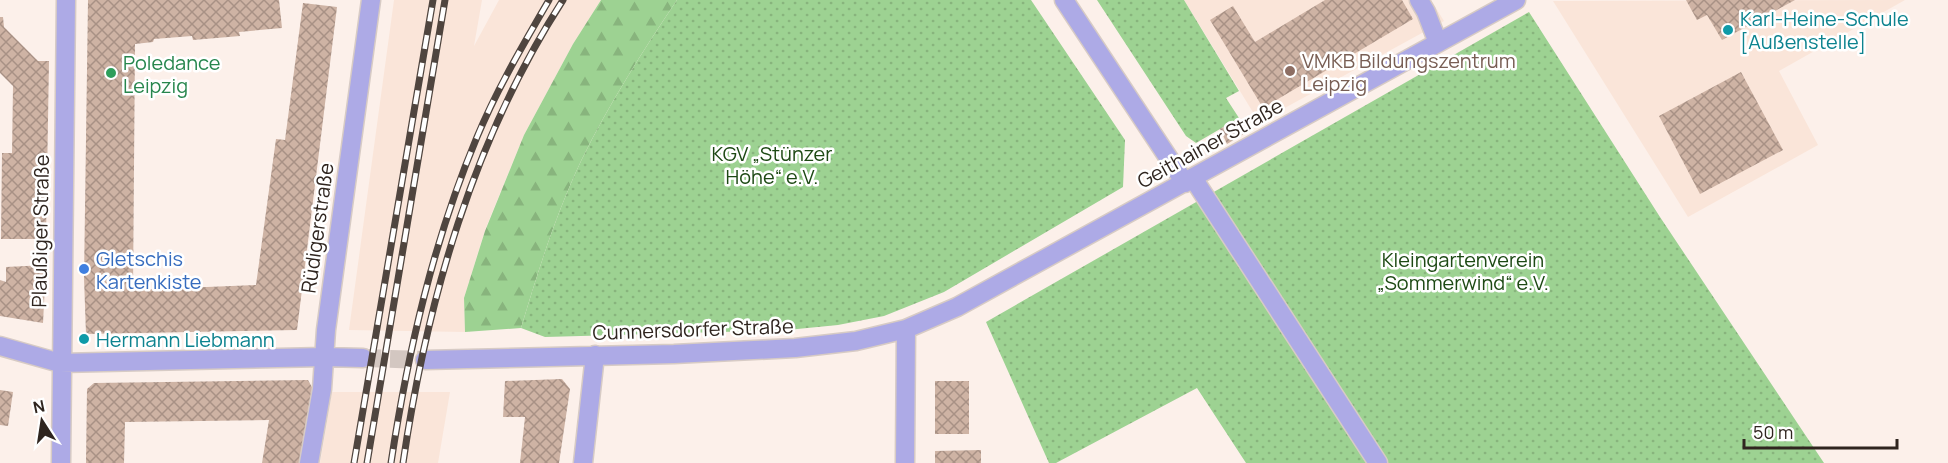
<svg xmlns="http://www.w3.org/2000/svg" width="1948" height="463" viewBox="0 0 1948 463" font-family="Manrope,sans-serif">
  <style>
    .built { fill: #fae5d9 }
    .forest { fill: url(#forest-firs) }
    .garden { fill: url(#garden-dots) }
    .building { fill: url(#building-cross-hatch) }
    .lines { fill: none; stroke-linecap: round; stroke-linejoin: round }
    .minor-tunnel { stroke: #d3c7c1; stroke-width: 18; stroke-dasharray: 18 9; stroke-linecap: butt }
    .minor-casing { stroke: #d7cbc5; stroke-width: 21 }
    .minor { stroke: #adaae6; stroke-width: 18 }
    .rail-casing { stroke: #4f453f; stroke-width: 7 }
    .rail { stroke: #fff; stroke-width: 4.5; stroke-dasharray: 14; stroke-linecap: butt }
    .culture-dot { fill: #0f9aa8; stroke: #fff; stroke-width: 2 }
    .education-dot { fill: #8d6e63; stroke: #fff; stroke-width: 2 }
    .leisure-dot { fill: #2e9e5b; stroke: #fff; stroke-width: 2 }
    .shop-dot { fill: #3f7fe0; stroke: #fff; stroke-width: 2 }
    .labels { text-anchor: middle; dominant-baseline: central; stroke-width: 5; stroke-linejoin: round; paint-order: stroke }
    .culture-label { font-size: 20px; fill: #0d838f; stroke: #fff; text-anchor: start }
    .education-label { font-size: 20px; fill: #785e54; stroke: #fff; text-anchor: start }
    .leisure-label { font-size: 20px; fill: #27864d; stroke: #fff; text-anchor: start }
    .street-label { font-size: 20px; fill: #2f251f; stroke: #fff }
    .park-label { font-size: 20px; fill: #1d4914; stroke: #fff }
    .shop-label { font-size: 20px; fill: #366cbe; stroke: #fff; text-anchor: start }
  </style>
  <defs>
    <pattern id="forest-firs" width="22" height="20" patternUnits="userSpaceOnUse" patternTransform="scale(1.5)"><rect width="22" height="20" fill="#9dd292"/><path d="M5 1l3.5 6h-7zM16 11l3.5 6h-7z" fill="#88b47d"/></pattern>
    <pattern id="garden-dots" width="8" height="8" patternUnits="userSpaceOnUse" patternTransform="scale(1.5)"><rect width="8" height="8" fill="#9dd292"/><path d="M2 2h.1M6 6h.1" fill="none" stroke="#88b47d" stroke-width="1.8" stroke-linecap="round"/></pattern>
    <pattern id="building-cross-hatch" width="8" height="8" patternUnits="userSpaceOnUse" patternTransform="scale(1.5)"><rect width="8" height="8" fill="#ceb3a4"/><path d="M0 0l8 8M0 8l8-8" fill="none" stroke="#a89185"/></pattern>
  </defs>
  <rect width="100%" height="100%" fill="#fcf0ea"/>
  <!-- built -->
  <path class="built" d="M 394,0 L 482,0 L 474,46 L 499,0 L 601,0 L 573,44 L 524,135 L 485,230 L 464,298 L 465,332 L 349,330 Z
    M 1184,0 L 1431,0 L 1444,21 L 1259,122 Z
    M 1905,0 L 1779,71 L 1818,145 L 1688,217 L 1553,1 Z
    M 332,392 L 450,392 L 438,463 L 320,463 Z"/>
  <!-- forest -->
  <path class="forest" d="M 601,0 L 677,0 C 642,52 609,104 581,161 C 556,214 538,271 521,328 L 465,332 L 464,298 L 485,231 L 524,135 L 573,44 Z"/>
  <!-- garden -->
  <path class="garden" d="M 677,0 L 1031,0 L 1125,140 L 1123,187 L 944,292 L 884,316 L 838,325 L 787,330 L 617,335 L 545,337 L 521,328 C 538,271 556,214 581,161 C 609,104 642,52 677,0 Z
    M 1097,0 L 1184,0 L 1239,91 L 1226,98 L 1239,118 L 1196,143 L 1186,136 Z
    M 1529,12 L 1660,217 L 1824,463 L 1246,463 L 1197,388 L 1056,463 L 1049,463 L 986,322 Z"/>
  <!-- building -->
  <path class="building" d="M 88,0 L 279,0 L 282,28 L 239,32 L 240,36 L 193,40 L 192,36 L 154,39 L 153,42 L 135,44 L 133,290 L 256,285 L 276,139 L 285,140 L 303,3 L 337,7 L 297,330 L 86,334 L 84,278 Z
    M 1325,0 L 1402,0 L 1413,19 L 1263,108 L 1210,20 L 1233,6 L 1255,42 Z
    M 1686,0 L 1795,0 L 1722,40 L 1707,15 L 1697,20 Z
    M 0,17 L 3,17 L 4,27 L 38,61 L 49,61 L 46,239 L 1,239 L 2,153 L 12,153 L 13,86 L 0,73 Z
    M 1741,72 L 1783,150 L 1700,194 L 1659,116 Z
    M 1239,118 L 1247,132 L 1227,144 L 1220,129 Z
    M 46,265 L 43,323 L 0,316 L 0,280 L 6,282 L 6,267 Z
    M 562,379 L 570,389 L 559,463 L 520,463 L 525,417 L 503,417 L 505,381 Z
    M 308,380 L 313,389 L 300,463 L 262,463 L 269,420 L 125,422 L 124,463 L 86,463 L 87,389 L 94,383 Z
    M 935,381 L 969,381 L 969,434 L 935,434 Z
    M 0,390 L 13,392 L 8,426 L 0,425 Z
    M 981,450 L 981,463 L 935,463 L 935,451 Z"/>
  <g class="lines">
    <!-- minor-tunnel -->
    <path class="minor-tunnel" d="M 363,358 L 425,360"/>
    <!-- minor casing -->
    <g class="minor-casing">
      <path id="minor" d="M 1064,0 L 1185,183
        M 1419,0 L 1426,12 L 1438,43
        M 1193,178 L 1378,463
        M 0,346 L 60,363 L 324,357 L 363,358
        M 425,360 L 674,354 L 795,348 L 856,341 L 906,329 L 957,307 L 1516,0
        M 61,463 L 66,0
        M 309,463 L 322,389 L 326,330 L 371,0
        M 583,463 L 595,355
        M 905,463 L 906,329"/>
    </g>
    <!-- minor -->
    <use href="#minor" class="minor"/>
    <!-- rail casing -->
    <g class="rail-casing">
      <path id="rail" d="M 354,463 L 433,0
        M 367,463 L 445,0
        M 391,463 C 408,351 433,242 477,137 C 497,89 523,45 549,0
        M 403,463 C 427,300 473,140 563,0"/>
    </g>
    <!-- rail -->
    <use href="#rail" class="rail"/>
  </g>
  <!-- markers -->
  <g class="culture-dot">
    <circle cx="1728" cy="30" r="6"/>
    <circle cx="84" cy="339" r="6"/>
  </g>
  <circle class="education-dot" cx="1290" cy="71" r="6"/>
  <circle class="leisure-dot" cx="111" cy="73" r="6"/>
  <circle class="shop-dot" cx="84" cy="269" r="6"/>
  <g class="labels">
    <!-- culture labels -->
    <g class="culture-label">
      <text x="1740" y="18">Karl-Heine-Schule<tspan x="1740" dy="23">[Außenstelle]</tspan></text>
      <text x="96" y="339">Hermann Liebmann</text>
    </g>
    <!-- education labels -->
    <g class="education-label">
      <text x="1302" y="60">VMKB Bildungszentrum<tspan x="1302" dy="23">Leipzig</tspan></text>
    </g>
    <!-- leisure labels -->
    <g class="leisure-label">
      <text x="123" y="62">Poledance<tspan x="123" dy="23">Leipzig</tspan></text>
    </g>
    <!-- street labels -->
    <g class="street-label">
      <text transform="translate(1210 143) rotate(-29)">Geithainer Straße</text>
      <text transform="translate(317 228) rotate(-82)">Rüdigerstraße</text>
      <text transform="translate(40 231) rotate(-89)">Plaußiger Straße</text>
      <text transform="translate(693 329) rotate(-2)">Cunnersdorfer Straße</text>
    </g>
    <!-- park labels -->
    <g class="park-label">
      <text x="772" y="153">KGV „Stünzer<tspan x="772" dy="23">Höhe“ e.V.</tspan></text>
      <text x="1463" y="259">Kleingartenverein<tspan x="1463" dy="23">„Sommerwind“ e.V.</tspan></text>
    </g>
    <!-- shop labels -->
    <g class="shop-label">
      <text x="96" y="258">Gletschis<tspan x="96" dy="23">Kartenkiste</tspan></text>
    </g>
  </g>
  <!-- north arrow -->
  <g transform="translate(42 421) rotate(348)" stroke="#ffffff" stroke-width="4.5" paint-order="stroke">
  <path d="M0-4.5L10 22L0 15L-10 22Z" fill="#2f251f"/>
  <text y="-9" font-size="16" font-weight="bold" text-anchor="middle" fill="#2f251f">N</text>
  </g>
  <!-- scale -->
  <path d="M1744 439v9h153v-9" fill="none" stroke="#2f251f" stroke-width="3"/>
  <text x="1753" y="439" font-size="18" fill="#2f251f" stroke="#ffffff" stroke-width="4.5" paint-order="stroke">50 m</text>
</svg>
